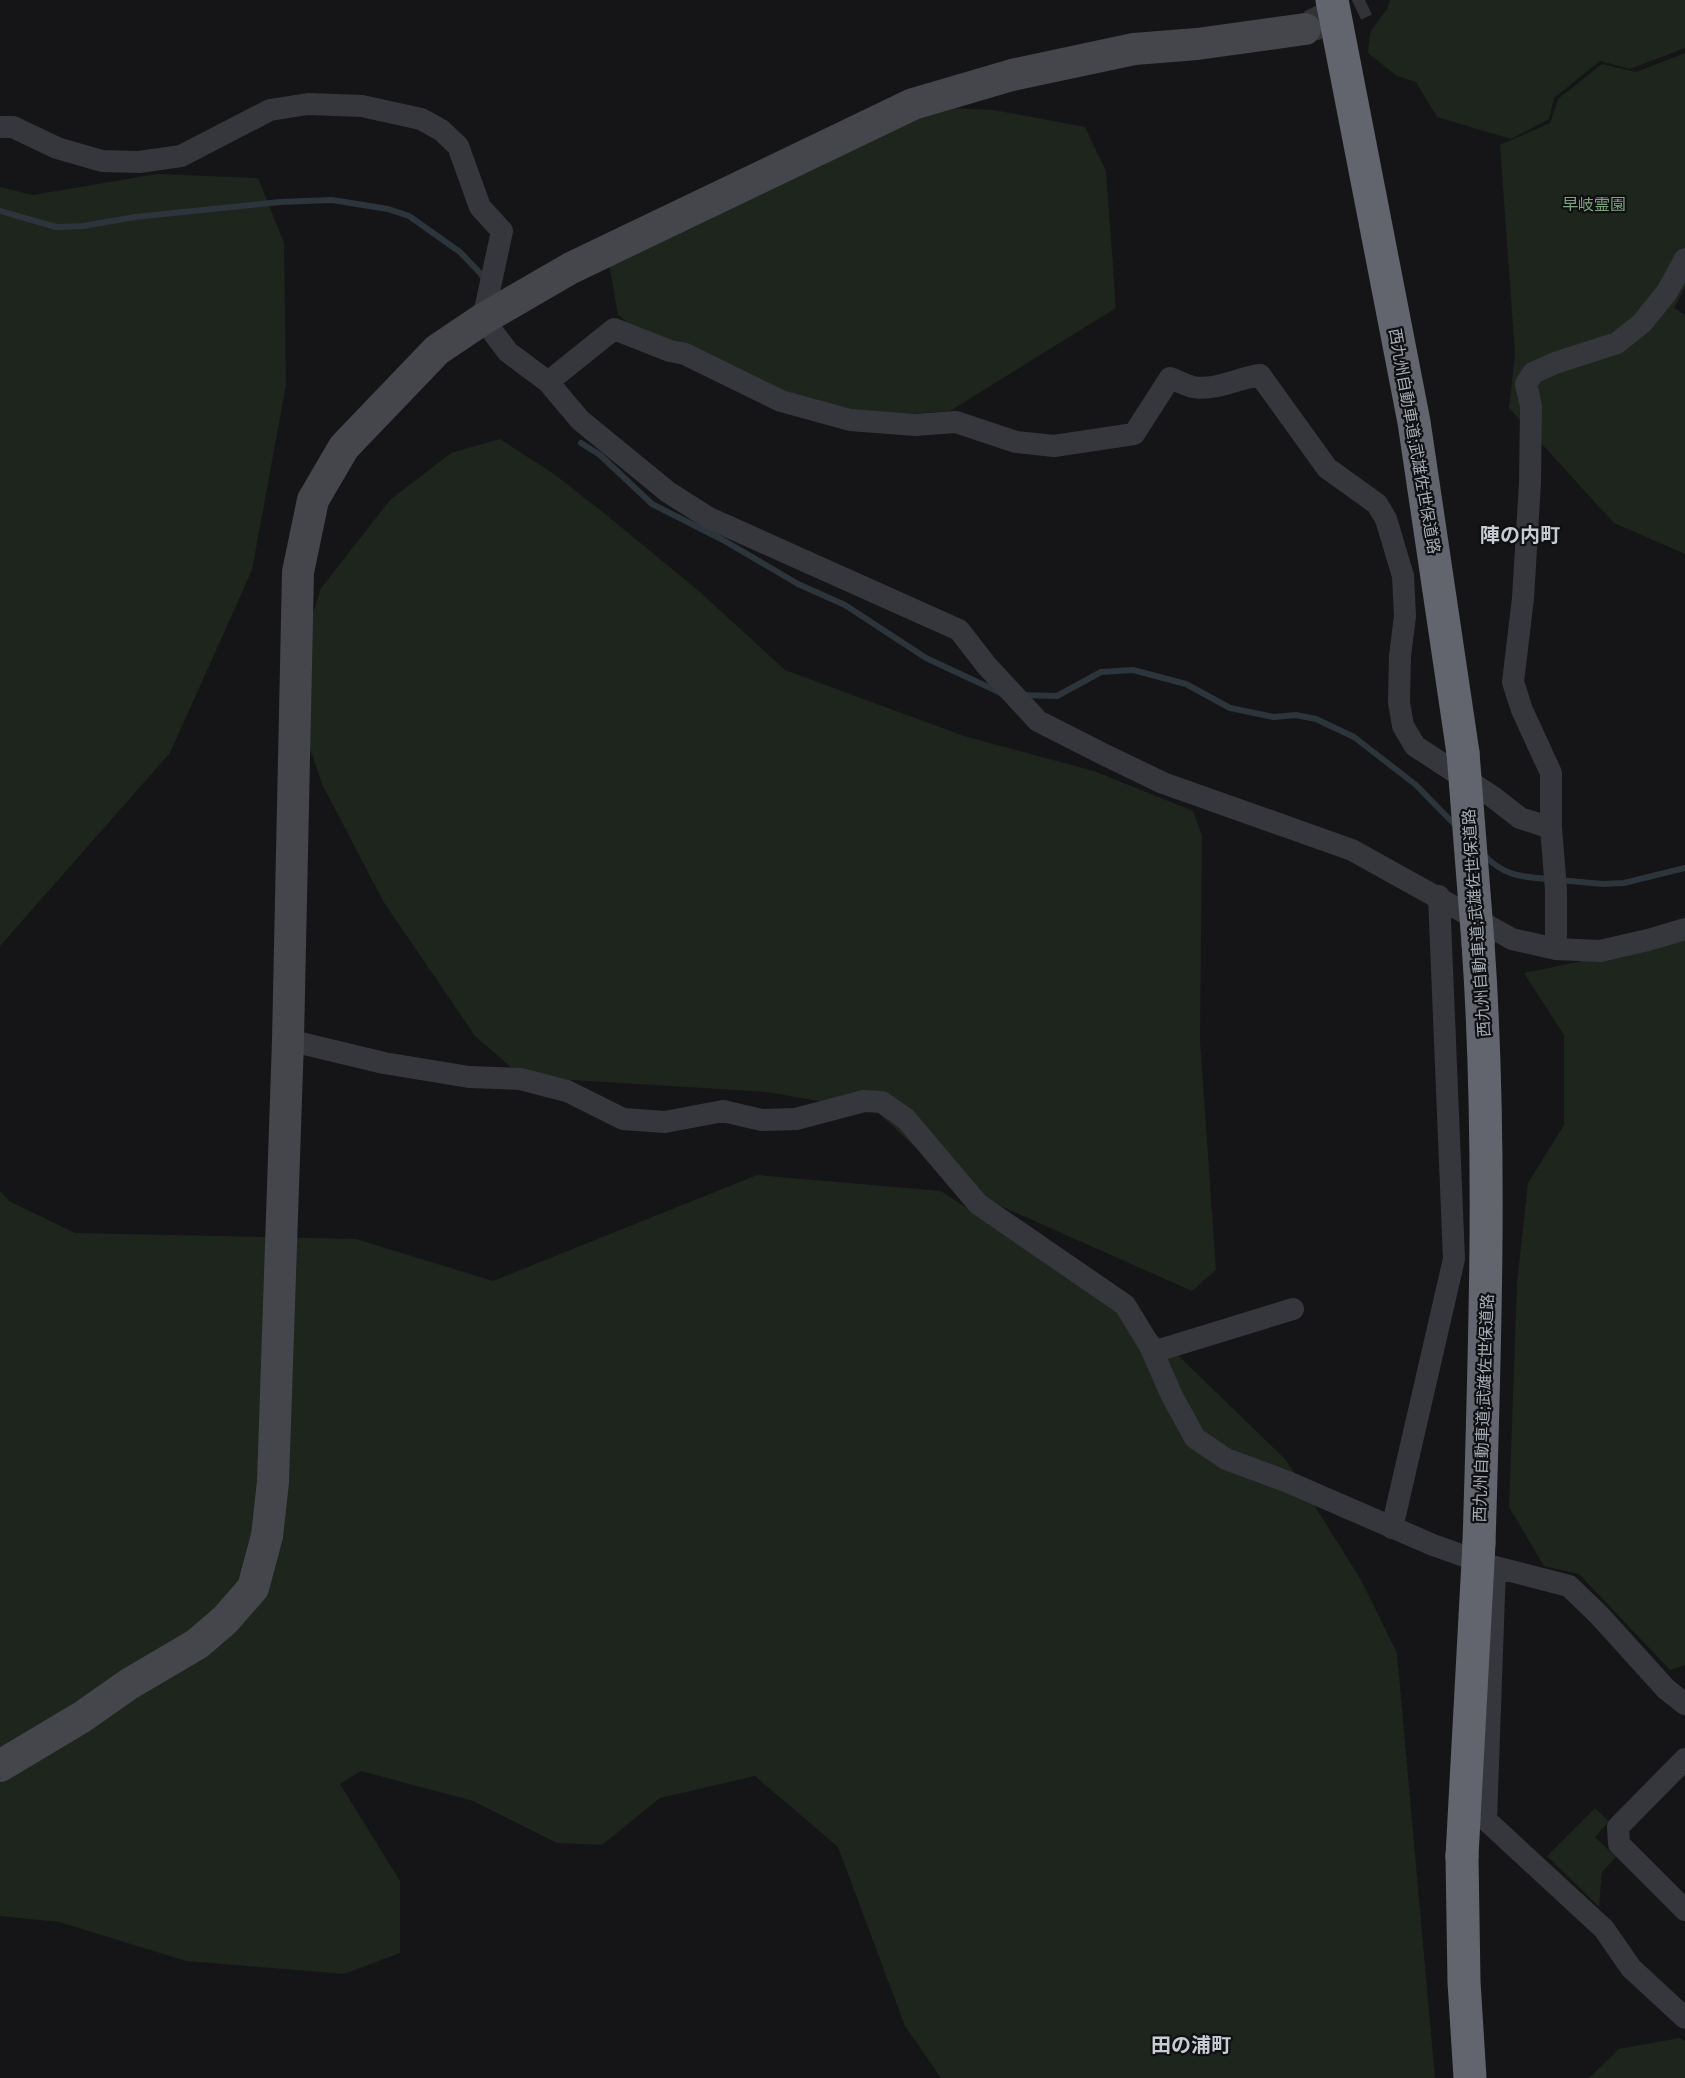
<svg xmlns="http://www.w3.org/2000/svg" width="1685" height="2078" viewBox="0 0 1685 2078" font-family="'IBM Plex Sans','Noto Sans JP',sans-serif">
  <style>
    .green { fill: #1d251d }
    .lines { fill: none; stroke-linecap: round; stroke-linejoin: round }
    .stream { stroke: #2b353b; stroke-width: 6 }
    .secondary-tunnel { stroke: #323337; stroke-width: 32; stroke-dasharray: 32 16; stroke-linecap: butt }
    .street { stroke: #36373c; stroke-width: 22 }
    .secondary { stroke: #44464c; stroke-width: 32 }
    .highway { stroke: #62656d; stroke-width: 33 }
    .highway-bridge { stroke: #62656d; stroke-width: 33 }
    .labels { text-anchor: middle; dominant-baseline: central; stroke-width: 4.5; stroke-linejoin: round; paint-order: stroke }
    .park-label { font-size: 16px; fill: #7da37d; stroke: #101012 }
    .street-label { font-size: 16px; fill: #a6adb7; stroke: #101012 }
    .quarter-label { font-size: 20px; font-weight: bold; fill: #c7cbd3; stroke: #101012 }
  </style>
  <rect width="100%" height="100%" fill="#151517"/>
  <!-- green -->
  <path class="green" d="M 1390,0 L 1685,0 L 1685,48 L 1630,69 L 1600,61 L 1554,98 L 1549,119 L 1511,139 L 1437,117 L 1416,82 L 1397,76 L 1368,53 L 1370,32 L 1387,9 Z
    M 1685,53 L 1685,287 L 1674,308 L 1685,315 L 1685,554 L 1614,523 L 1509,408 L 1515,354 L 1500,145 L 1550,123 L 1558,99 L 1602,64 L 1636,72 Z
    M 874,105 L 994,110 L 1085,127 L 1106,171 L 1116,308 L 950,411 L 892,415 L 845,415 L 644,336 L 618,315 L 609,263 Z
    M 157,174 L 258,178 L 284,243 L 286,385 L 252,570 L 170,753 L 0,946 L 0,187 L 33,195 Z
    M 500,439 L 554,474 L 609,517 L 701,593 L 785,670 L 964,736 L 1094,771 L 1193,811 L 1202,835 L 1200,1040 L 1216,1270 L 1192,1291 L 960,1188 L 876,1111 L 767,1092 L 522,1077 L 475,1036 L 383,901 L 322,784 L 302,725 L 295,669 L 321,588 L 390,500 L 451,453 Z
    M 1685,940 L 1685,1665 L 1670,1670 L 1579,1574 L 1544,1566 L 1509,1507 L 1517,1283 L 1528,1183 L 1564,1125 L 1564,1035 L 1524,973 Z
    M 757,1175 L 941,1191 L 1153,1331 L 1286,1460 L 1361,1580 L 1397,1653 L 1435,2078 L 941,2078 L 905,2026 L 838,1847 L 755,1776 L 660,1798 L 602,1845 L 557,1843 L 473,1801 L 361,1771 L 340,1784 L 400,1881 L 400,1953 L 344,1974 L 186,1961 L 59,1922 L 0,1916 L 0,1191 L 9,1201 L 75,1233 L 356,1239 L 493,1281 Z
    M 1595,1808 L 1609,1822 L 1595,1837 L 1616,1857 L 1602,1872 L 1599,1907 L 1547,1856 Z
    M 1679,2038 L 1685,2041 L 1685,2078 L 1589,2078 L 1619,2049 Z"/>
  <g class="lines">
    <!-- stream -->
    <path class="stream" d="M 0,211 L 56,227 L 83,226 L 135,217 L 280,202 L 332,200 L 388,209 L 409,216 L 460,252 L 481,274 L 485,281
      M 581,443 L 600,455 L 652,504 L 723,540 L 798,584 L 845,605 L 926,658 L 1001,693
      M 1023,695 L 1057,696 L 1101,672 L 1133,670 L 1186,684 L 1230,708 L 1274,717 L 1296,715 L 1316,719 L 1354,737 L 1376,754 L 1416,785 L 1457,827
      M 1483,854 C 1504,876 1520,877 1549,879
      M 1559,880 L 1603,884 L 1624,883 L 1685,868"/>
    <!-- secondary-tunnel -->
    <path class="secondary-tunnel" d="M 1311,26 L 1365,0"/>
    <!-- street -->
    <path class="street" d="M 0,127 L 13,127 L 57,148 L 102,161 L 139,162 L 181,156 L 270,110 L 308,104 L 362,106 L 421,119 L 441,130 L 458,146 L 480,207 L 502,231 L 483,319 L 508,352 L 548,382 L 580,420 L 668,492 L 709,518 L 959,630 L 987,666 L 1038,721 L 1103,754 L 1163,783 L 1352,850 L 1512,939 L 1556,949 L 1600,951 L 1648,940 L 1685,929
      M 548,382 L 614,329 L 670,351 L 685,354 L 781,401 L 850,420 L 915,425 L 956,422 L 1016,442 L 1054,446 L 1134,434 L 1170,378 C 1178,381 1186,385 1193,387 C 1216,391 1238,378 1260,375 L 1327,468 L 1377,504 L 1386,519 L 1403,576 L 1405,616 L 1400,656 L 1399,702 L 1403,726 L 1415,746 L 1493,797 L 1520,818 L 1551,828
      M 1556,949 L 1556,890 L 1551,828 L 1551,773 L 1522,710 L 1513,682 L 1523,598 L 1530,483 L 1531,406 L 1526,384 L 1533,373 L 1555,363 L 1617,343 L 1642,323 L 1667,292 L 1685,259
      M 288,1040 L 384,1063 L 469,1077 L 520,1079 L 567,1091 L 623,1119 L 665,1122 L 723,1111 L 762,1120 L 796,1119 L 864,1101 L 882,1102 L 906,1119 L 978,1204 L 1125,1305 L 1150,1346 L 1172,1396 L 1195,1438 L 1226,1459 L 1288,1482 L 1433,1545 L 1495,1567 L 1569,1586 L 1599,1615 L 1666,1689 L 1685,1704
      M 1153,1352 L 1293,1309
      M 1392,1528 L 1454,1259 L 1439,896
      M 1495,1567 L 1486,1820 L 1604,1929 L 1631,1968 L 1685,2018
      M 1685,1759 L 1618,1827 L 1619,1844 L 1685,1910"/>
    <!-- secondary -->
    <path class="secondary" d="M 0,1766 L 82,1717 L 129,1684 L 197,1644 L 225,1620 L 253,1588 L 267,1536 L 273,1482 L 281,1245 L 288,1040 L 298,572 L 313,500 L 344,447 L 437,350 L 483,319 L 571,268 L 913,104 L 1012,75 L 1134,49 L 1197,44 L 1305,29"/>
    <!-- highway -->
    <path class="highway" d="M 1332,0 L 1414,422 L 1463,753
      M 1478,943 C 1492,1143 1485,1343 1479,1543
      M 1462,1856 L 1464,1982 L 1470,2078"/>
    <!-- highway-bridge -->
    <path class="highway-bridge" d="M 1463,753 L 1478,943
      M 1462,1856 L 1479,1543"/>
  </g>
  <g class="labels">
    <!-- park labels -->
    <g class="park-label">
      <text x="1594" y="204">早岐霊園</text>
    </g>
    <!-- street labels -->
    <g class="street-label">
      <text transform="translate(1415 441) rotate(80)">西九州自動車道;武雄佐世保道路</text>
      <text transform="translate(1476 923) rotate(-94)">西九州自動車道;武雄佐世保道路</text>
      <text transform="translate(1483 1408) rotate(-88)">西九州自動車道;武雄佐世保道路</text>
    </g>
    <!-- quarter labels -->
    <g class="quarter-label">
      <text x="1520" y="534">陣の内町</text>
      <text x="1191" y="2044">田の浦町</text>
    </g>
  </g>
</svg>
